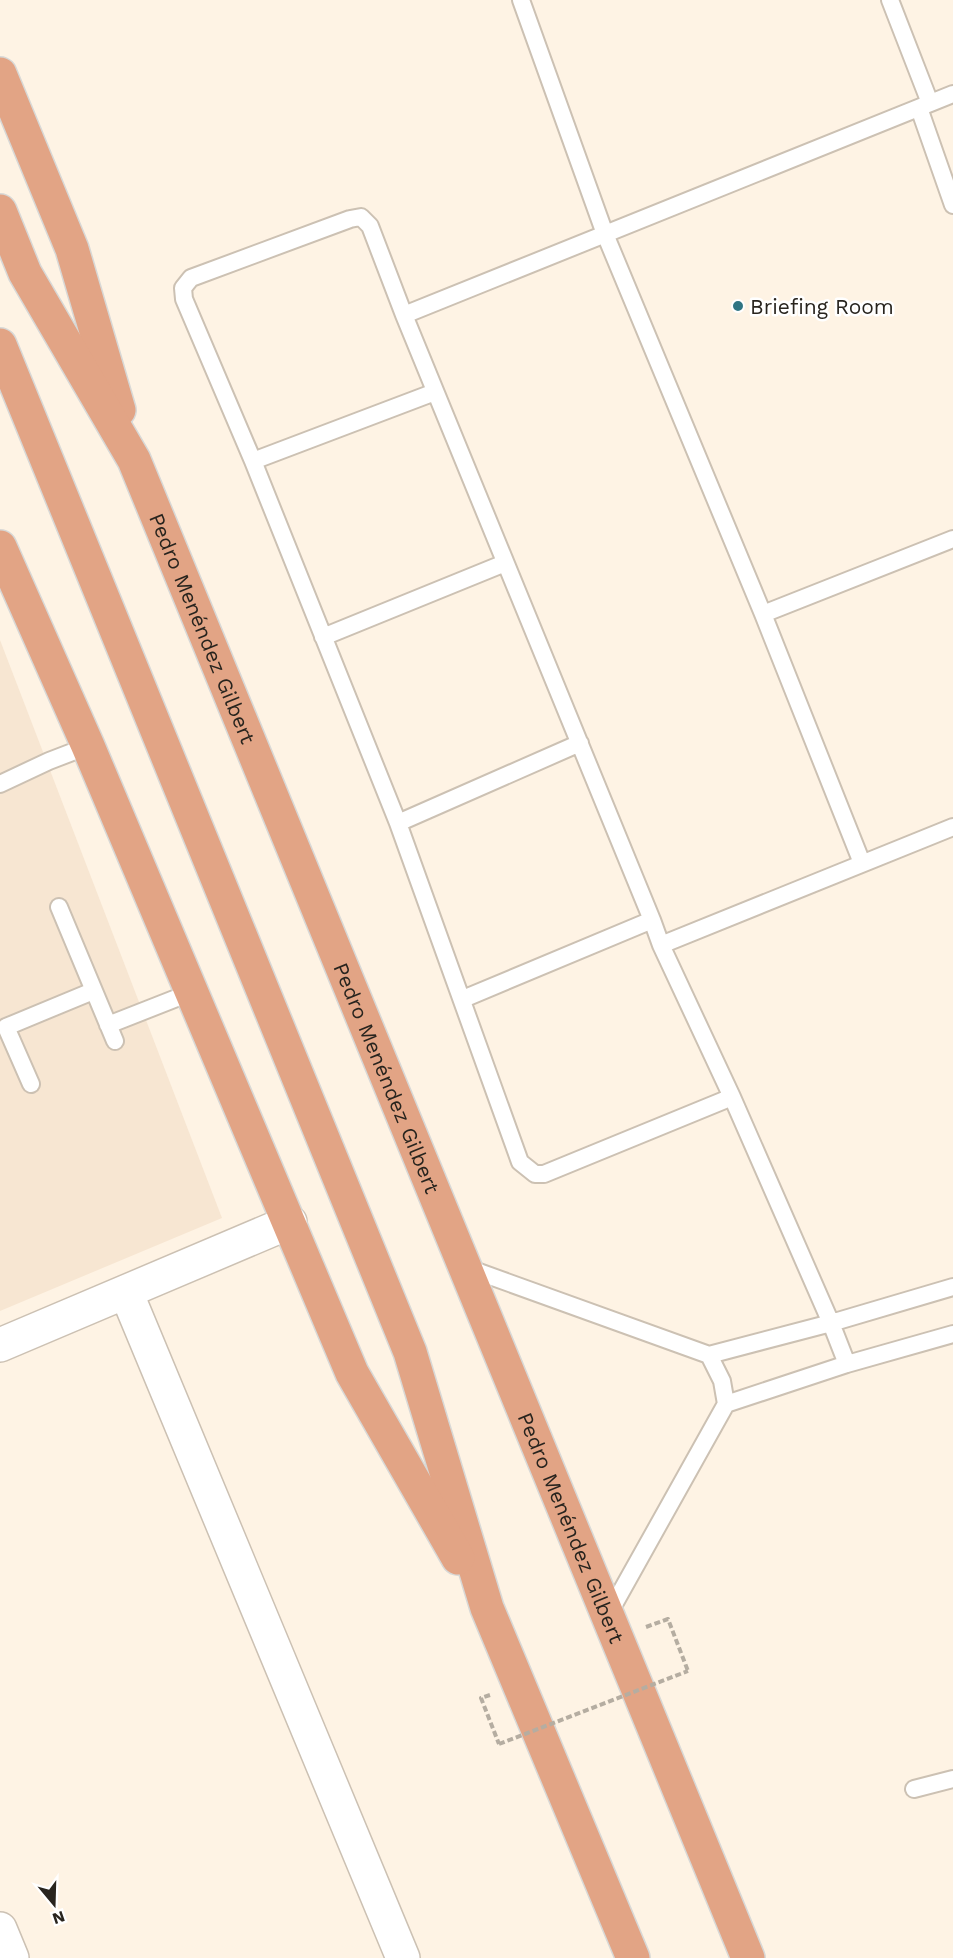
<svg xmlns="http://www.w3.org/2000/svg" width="953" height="1958" viewBox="0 0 953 1958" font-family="'Work Sans',sans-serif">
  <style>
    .built { fill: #f7e6d2 }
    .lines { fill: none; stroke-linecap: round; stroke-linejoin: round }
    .lane-casing { stroke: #ccc1b3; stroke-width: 20 }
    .street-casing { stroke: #ccc1b3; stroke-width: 36 }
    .primary-casing { stroke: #d8d8d6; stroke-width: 36 }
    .path { stroke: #b5ada1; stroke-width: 4; stroke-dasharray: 6 3; stroke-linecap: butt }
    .lane { stroke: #fff; stroke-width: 16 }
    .street { stroke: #fff; stroke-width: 33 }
    .primary { stroke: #e2a485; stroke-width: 33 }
    .path-bridge { stroke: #b5ada1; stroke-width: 4; stroke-dasharray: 6 3; stroke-linecap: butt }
    .poi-dot { fill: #307583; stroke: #fff; stroke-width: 2 }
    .labels { text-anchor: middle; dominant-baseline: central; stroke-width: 5; stroke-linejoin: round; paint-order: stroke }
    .poi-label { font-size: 21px; fill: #28241e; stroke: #fff; text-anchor: start }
    .street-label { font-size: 21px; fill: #28241e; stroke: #fff }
  </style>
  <rect width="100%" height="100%" fill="#fef3e4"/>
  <!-- built -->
  <path class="built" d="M 0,640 L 222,1218 L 0,1311 Z"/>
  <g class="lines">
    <!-- lane casing -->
    <g class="lane-casing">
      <path id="lane" d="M 521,0 L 605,234 L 763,614 L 862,863
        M 890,0 L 930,103
        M 919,108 L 953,205
        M 404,315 L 953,94
        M 253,461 L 435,392
        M 763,614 L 953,539
        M 323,637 L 505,563
        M 0,784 L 49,761 L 88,746
        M 398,823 L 580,743
        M 59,907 L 115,1041
        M 661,945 L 953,827
        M 463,999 L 652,920
        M 108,1025 L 192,992
        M 31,1084 L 6,1027 L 93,991
        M 732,1097 L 544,1174 L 535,1174 L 520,1162 L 398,823 L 253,461 L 184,299 L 183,288 L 191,278 L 350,219 L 361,217 L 370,226 L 404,315 L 652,920 L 661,945 L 732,1097 L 831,1323 L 847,1364
        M 465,1267 L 709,1355 L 831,1323 L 953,1287
        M 726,1404 L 847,1364 L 953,1334
        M 608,1615 L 726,1404 L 722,1381 L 709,1355
        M 914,1789 L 953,1779"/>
    </g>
    <!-- street casing -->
    <g class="street-casing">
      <path id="street" d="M 126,1292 L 403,1958
        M 0,1345 L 290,1222
        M 0,1929 L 12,1958"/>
    </g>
    <!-- primary casing -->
    <g class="primary-casing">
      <g id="primary">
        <path d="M 0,74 L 72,249 L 119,410"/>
        <path id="s1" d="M 0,211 L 25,273 L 134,460 L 748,1958"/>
        <path d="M 0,345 L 410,1352 L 487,1608 L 633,1958"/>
        <path d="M 0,547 L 88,746 L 352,1373 L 458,1558"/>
      </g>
    </g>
    <!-- path -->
    <path class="path" d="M 646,1627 L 668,1619 L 688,1671
      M 490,1695 L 481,1698 L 499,1744"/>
    <!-- lane -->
    <use href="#lane" class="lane"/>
    <!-- street -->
    <use href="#street" class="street"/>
    <!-- primary -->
    <use href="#primary" class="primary"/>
    <!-- path-bridge -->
    <path class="path-bridge" d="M 499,1744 L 688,1671"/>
  </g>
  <!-- markers -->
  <circle class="poi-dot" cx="738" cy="306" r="6"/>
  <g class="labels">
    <!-- poi labels -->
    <g class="poi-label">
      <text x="750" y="306">Briefing Room</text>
    </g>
    <!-- street labels -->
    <g class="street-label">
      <text stroke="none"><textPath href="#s1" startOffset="465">Pedro Menéndez Gilbert</textPath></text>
      <text stroke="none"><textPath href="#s1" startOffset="951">Pedro Menéndez Gilbert</textPath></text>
      <text stroke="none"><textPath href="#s1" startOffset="1437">Pedro Menéndez Gilbert</textPath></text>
    </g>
  </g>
  <!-- north arrow -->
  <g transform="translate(54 1904) rotate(161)" stroke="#ffffff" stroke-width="4.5" paint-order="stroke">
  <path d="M0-4.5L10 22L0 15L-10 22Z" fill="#28241e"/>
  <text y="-9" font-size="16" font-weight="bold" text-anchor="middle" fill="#28241e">N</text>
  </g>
</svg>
